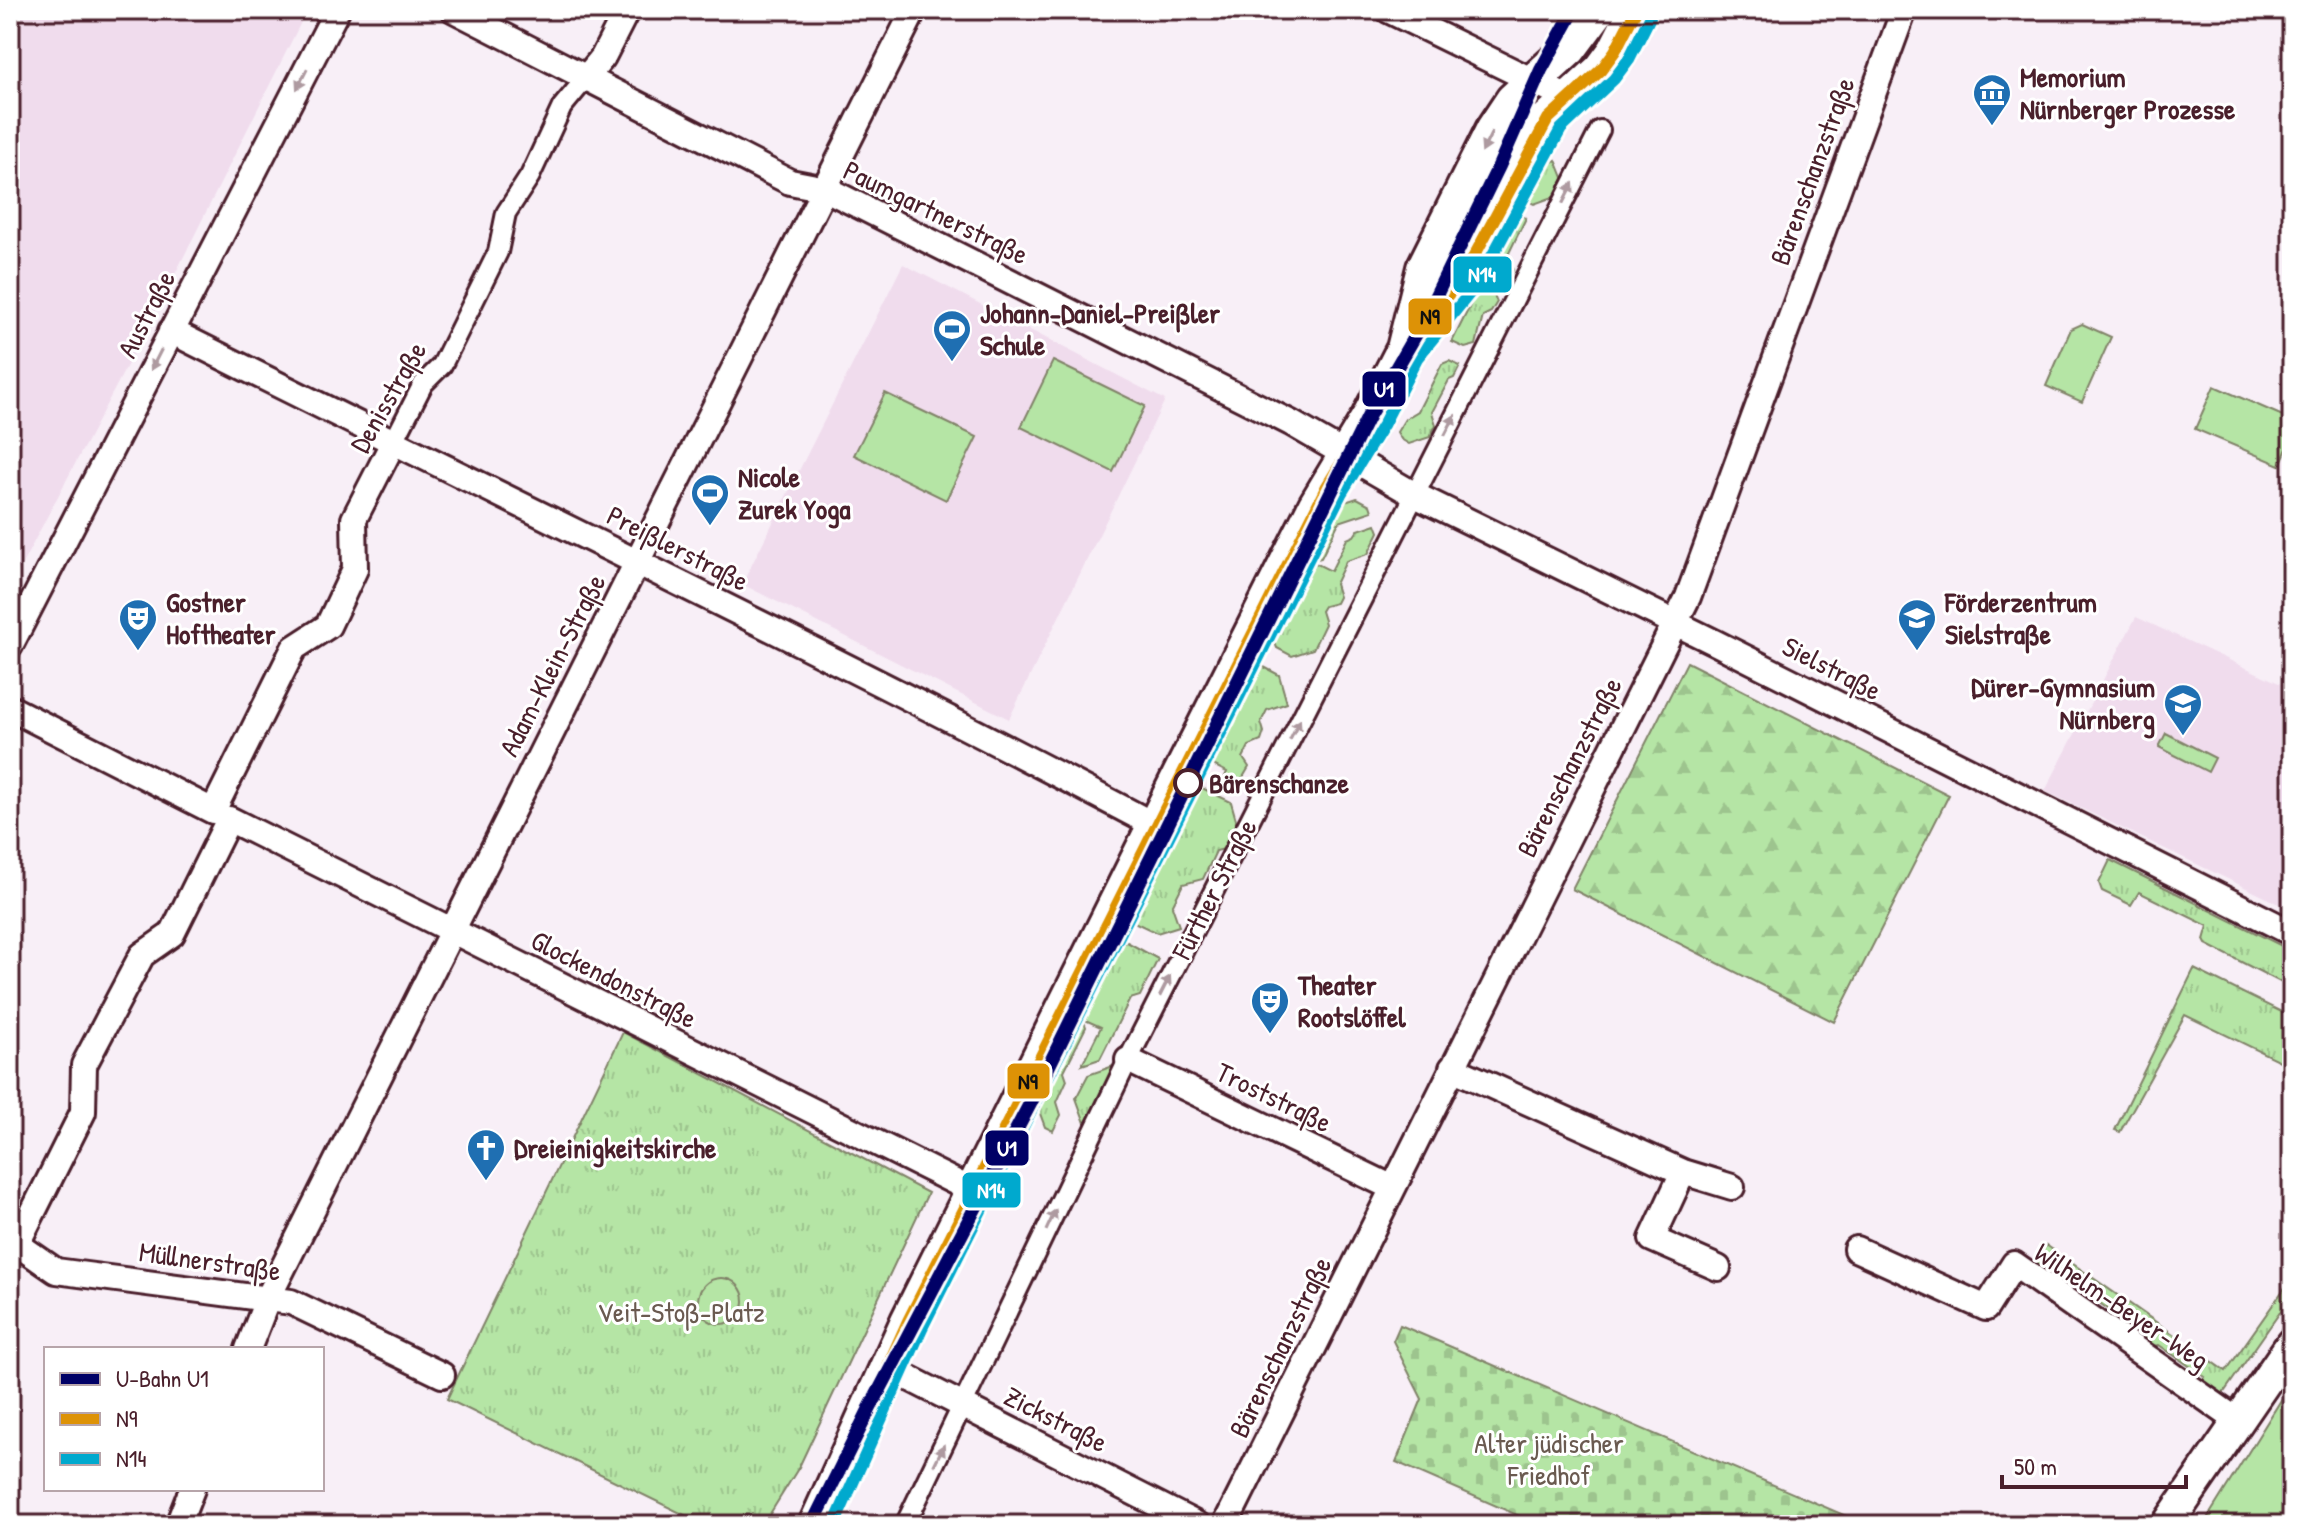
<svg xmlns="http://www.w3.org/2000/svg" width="2302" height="1535" viewBox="0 0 2302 1535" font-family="'Patrick Hand',sans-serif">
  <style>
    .built { fill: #f0dced }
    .grass { fill: url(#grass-tufts); stroke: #808268; stroke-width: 2 }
    .forest { fill: url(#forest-firs); stroke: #808268; stroke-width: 2 }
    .cemetery { fill: url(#cemetery-stones); stroke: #808268; stroke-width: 2 }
    .garden { fill: #b5e5a5; stroke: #808268; stroke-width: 2 }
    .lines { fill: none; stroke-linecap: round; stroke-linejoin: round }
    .pedestrian-casing { stroke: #4a1f2b; stroke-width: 24 }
    .minor-casing { stroke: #4a1f2b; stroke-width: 30 }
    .tertiary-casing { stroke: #4a1f2b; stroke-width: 36 }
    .secondary-casing { stroke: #4a1f2b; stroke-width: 40 }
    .pedestrian { stroke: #fff; stroke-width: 18 }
    .minor { stroke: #fff; stroke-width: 24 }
    .tertiary { stroke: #fff; stroke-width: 30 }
    .secondary { stroke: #fff; stroke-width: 34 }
    .bus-1-casing { stroke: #fff; stroke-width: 18 }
    .bus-2-casing { stroke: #fff; stroke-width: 18 }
    .bus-1 { stroke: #dd9206; stroke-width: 12 }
    .bus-2 { stroke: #00a9ce; stroke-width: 12 }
    .metro-1-casing { stroke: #fff; stroke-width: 20 }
    .metro-1 { stroke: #006; stroke-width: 14 }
    .oneway { fill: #ae9aa0 }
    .stop-dot { fill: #fff; stroke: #4a1f2b; stroke-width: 4 }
    .labels { text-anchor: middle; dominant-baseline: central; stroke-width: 6; stroke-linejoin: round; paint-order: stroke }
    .poi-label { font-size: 28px; font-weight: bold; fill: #4a1f2b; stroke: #fff; text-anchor: start }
    .street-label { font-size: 28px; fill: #4a1f2b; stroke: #fff }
    .stop-label { font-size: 28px; font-weight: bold; fill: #4a1f2b; stroke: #fff; text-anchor: start }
    .park-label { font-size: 28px; fill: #6a5a50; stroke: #fff }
    .line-badge { stroke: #fff; stroke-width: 3 }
    .badge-label { font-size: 22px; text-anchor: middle; font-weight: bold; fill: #fff }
    .pale-badge-label { font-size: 22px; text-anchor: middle; font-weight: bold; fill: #111 }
  </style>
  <defs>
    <pattern id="grass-tufts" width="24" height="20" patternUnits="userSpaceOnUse" patternTransform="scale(2)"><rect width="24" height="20" fill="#b5e5a5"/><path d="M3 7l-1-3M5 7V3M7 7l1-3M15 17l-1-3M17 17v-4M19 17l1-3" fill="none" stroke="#9dc48e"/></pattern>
    <pattern id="forest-firs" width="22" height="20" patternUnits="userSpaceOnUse" patternTransform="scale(2)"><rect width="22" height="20" fill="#b5e5a5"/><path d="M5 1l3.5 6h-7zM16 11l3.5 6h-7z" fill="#9dc48e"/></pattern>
    <pattern id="cemetery-stones" width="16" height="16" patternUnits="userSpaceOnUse" patternTransform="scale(2)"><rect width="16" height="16" fill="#b5e5a5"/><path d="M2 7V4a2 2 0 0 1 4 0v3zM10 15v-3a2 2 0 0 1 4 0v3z" fill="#9dc48e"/></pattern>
  </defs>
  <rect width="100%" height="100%" fill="#f8eff7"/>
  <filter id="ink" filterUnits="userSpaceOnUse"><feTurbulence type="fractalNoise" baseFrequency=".0125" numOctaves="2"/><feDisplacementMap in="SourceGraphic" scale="16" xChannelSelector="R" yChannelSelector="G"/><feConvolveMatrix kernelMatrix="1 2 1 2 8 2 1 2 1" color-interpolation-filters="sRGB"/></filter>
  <g filter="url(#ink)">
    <!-- built -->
    <path class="built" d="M 10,10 L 307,10 L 169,286 L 10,587 Z
      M 903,264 L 1165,400 L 1009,719 L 742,584 Z
      M 2136,617 L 2292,689 L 2292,910 L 2045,791 Z"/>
    <!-- grass -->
    <path class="grass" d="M 1504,129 L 1513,133 L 1456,251 L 1446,246 Z
      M 1556,160 L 1564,180 L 1556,196 L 1534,204 L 1524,199 L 1538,169 Z
      M 1521,216 L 1526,218 L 1508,255 L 1513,270 L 1509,280 L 1500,282 L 1494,295 L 1497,302 L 1491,312 L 1483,316 L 1476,345 L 1465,348 L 1452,342 L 1514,218 Z
      M 1449,361 L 1460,366 L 1454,378 L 1449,380 L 1432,412 L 1436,425 L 1430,437 L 1409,444 L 1401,439 L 1397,432 L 1405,419 L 1418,411 L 1442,364 Z
      M 1357,498 L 1370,505 L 1372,511 L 1339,522 L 1321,558 L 1311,561 L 1331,571 L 1347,539 L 1354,536 L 1358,530 L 1376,524 L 1379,532 L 1368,554 L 1346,561 L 1335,584 L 1339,597 L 1336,603 L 1324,606 L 1321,611 L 1325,624 L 1313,649 L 1292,656 L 1277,648 L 1273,637 L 1339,504 Z
      M 1262,666 L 1279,675 L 1287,703 L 1267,710 L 1261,722 L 1264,732 L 1261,741 L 1249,746 L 1243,758 L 1249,767 L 1242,779 L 1223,781 L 1227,772 L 1211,764 Z
      M 1200,787 L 1231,802 L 1238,827 L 1228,848 L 1216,851 L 1203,879 L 1183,884 L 1172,906 L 1179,926 L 1157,933 L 1134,922 Z
      M 2110,860 L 2292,951 L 2292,988 L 2206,944 L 2204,940 L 2208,926 L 2139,892 L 2131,905 L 2102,891 L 2099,883 Z
      M 1127,942 L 1158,959 L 1140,996 L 1130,999 L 1100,1059 L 1082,1065 L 1101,1027 L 1083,1019 L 1086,1027 L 1064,1071 L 1067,1080 L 1057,1102 L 1061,1115 L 1053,1131 L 1045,1127 L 1038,1108 L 1119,945 Z
      M 2194,969 L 2292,1017 L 2292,1067 L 2185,1015 L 2120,1132 L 2115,1130 Z
      M 623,1032 L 928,1193 L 799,1467 L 763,1525 L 705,1525 L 447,1399 Z
      M 1113,1066 L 1115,1072 L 1090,1121 L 1085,1123 L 1076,1098 L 1088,1075 Z
      M 2046,1245 L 2226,1371 L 2291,1279 L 2292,1295 L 2220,1398 L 2200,1384 L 2205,1377 L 2159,1345 L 2147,1347 L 2138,1340 L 2136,1328 L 2048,1268 L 2037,1271 L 2031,1266 Z"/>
    <!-- forest -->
    <path class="forest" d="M 1687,662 L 1949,795 L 1834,1022 L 1572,889 Z"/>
    <!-- cemetery -->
    <path class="cemetery" d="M 1400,1325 L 1867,1525 L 1540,1525 L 1396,1462 L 1422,1399 L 1393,1341 Z"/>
    <!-- garden -->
    <path class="garden" d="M 2082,324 L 2111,337 L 2082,402 L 2046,386 L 2071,329 Z
      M 1053,361 L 1145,406 L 1113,472 L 1021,427 Z
      M 2214,386 L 2292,420 L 2292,437 L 2280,465 L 2195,429 Z
      M 885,393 L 977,437 L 946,500 L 854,455 Z
      M 2166,733 L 2215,758 L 2208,772 L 2159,747 Z
      M698 1301a23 23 0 1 1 46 0a23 23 0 1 1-46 0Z
      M 2291,1384 L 2292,1525 L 2203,1525 Z"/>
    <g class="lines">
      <!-- pedestrian casing -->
      <g class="pedestrian-casing">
        <path id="pedestrian" d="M 393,443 L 423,384 L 442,365 L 498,252 L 506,213 L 530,176 L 562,107 L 586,78
          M 905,1525 L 1128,1060 L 1600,130"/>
      </g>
      <!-- minor casing -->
      <g class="minor-casing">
        <path id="minor" d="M 454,10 L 790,182 L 826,189 L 1291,423 L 1415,495 L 1714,642 L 2292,933
          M 1388,10 L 1570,99
          M 586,78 L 603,57 L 627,10
          M 171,331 C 499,496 831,654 1156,826
          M 10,646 L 337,10
          M 10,708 L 213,811 L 294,648 L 328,626 L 355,569 L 354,519 L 393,443
          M 1128,1060 L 1393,1188
          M 1452,1068 L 1683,1172 L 1652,1239 L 1718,1268
          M 1683,1172 L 1732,1187
          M 17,1244 L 83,1112 L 84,1065 L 142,955 L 172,934 L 229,819 L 973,1191
          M 10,1245 L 17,1244 L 56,1271 L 291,1302 L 442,1375
          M 1856,1249 L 1986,1308 L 2014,1264 L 2238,1421
          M 248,1349 L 268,1298 L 914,10
          M 887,1367 L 1198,1525
          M 178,1525 L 192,1489
          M 1225,1525 L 1688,597 L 1904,10"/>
      </g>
      <!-- tertiary casing -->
      <g class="tertiary-casing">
        <path id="tertiary" d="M 2167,1525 L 2292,1343"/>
      </g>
      <!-- secondary casing -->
      <g class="secondary-casing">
        <path id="secondary" d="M 1410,342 L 1464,275 L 1548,119 L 1601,70 L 1615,51 L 1636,10
          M 816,1525 L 908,1321 L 1179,777 L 1316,505 L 1369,417 L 1404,349 L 1424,268 L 1493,130 L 1513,100 L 1569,49 L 1598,10"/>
      </g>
      <!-- pedestrian -->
      <use href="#pedestrian" class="pedestrian"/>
      <!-- minor -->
      <use href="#minor" class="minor"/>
      <!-- tertiary -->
      <use href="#tertiary" class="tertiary"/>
      <!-- secondary -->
      <use href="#secondary" class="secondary"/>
      <!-- bus-1 casing -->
      <g class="bus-1-casing">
        <path id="bus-1" d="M 816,1525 L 908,1321 L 1327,486 L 1369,417 L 1404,349 L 1464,275 L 1548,119 L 1601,70 L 1615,51 L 1636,10"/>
      </g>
      <!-- bus-2 casing -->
      <g class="bus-2-casing">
        <path id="bus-2" d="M 834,1525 L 922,1328 L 1341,494 L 1383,425 L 1417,358 L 1477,284 L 1561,129 L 1614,79 L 1629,59 L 1650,17"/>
      </g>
      <!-- bus-1 -->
      <use href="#bus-1" class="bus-1"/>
      <!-- bus-2 -->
      <use href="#bus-2" class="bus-2"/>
      <!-- metro-1 casing -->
      <g class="metro-1-casing">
        <path id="metro-1" d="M 812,1525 L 869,1410 L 1031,1102 L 1369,415 L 1424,320 L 1499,166 L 1541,70 L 1574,10"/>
      </g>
      <!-- metro-1 -->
      <use href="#metro-1" class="metro-1"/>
    </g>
    <!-- one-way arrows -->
    <defs><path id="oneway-solid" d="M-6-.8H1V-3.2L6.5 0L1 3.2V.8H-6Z" transform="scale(2)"/></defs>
    <g class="oneway">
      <use href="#oneway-solid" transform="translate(302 79) rotate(117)"/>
      <use href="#oneway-solid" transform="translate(1487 142) rotate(116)"/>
      <use href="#oneway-solid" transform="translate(1568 193) rotate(-63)"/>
      <use href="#oneway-solid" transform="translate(156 360) rotate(117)"/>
      <use href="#oneway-solid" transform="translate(1450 425) rotate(-63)"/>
      <use href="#oneway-solid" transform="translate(1295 730) rotate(-63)"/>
      <use href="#oneway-solid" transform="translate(1165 986) rotate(-63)"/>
      <use href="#oneway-solid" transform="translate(1051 1220) rotate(-65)"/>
      <use href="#oneway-solid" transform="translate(939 1455) rotate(-64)"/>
    </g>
  </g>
  <!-- icons -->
  <defs>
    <g id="museum-pin" transform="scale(2)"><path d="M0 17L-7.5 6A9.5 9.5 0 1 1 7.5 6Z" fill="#1f6fb2" stroke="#fff"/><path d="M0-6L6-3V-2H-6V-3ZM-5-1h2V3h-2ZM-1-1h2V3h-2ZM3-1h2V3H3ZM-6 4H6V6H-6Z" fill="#fff"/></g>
    <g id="stadium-pin" transform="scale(2)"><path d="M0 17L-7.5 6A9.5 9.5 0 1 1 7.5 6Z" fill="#1f6fb2" stroke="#fff"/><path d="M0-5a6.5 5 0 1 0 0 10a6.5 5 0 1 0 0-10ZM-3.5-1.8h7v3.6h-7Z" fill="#fff"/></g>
    <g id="theatre-pin" transform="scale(2)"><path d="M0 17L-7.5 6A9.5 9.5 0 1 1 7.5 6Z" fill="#1f6fb2" stroke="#fff"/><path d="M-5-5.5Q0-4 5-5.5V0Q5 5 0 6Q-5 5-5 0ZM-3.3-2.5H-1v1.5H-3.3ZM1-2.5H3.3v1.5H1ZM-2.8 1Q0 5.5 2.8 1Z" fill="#fff"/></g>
    <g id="school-pin" transform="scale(2)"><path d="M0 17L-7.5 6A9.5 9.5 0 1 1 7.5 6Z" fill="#1f6fb2" stroke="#fff"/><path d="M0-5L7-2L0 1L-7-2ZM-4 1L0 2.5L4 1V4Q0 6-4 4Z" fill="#fff"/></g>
    <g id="church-pin" transform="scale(2)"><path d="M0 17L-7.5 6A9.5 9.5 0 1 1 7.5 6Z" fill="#1f6fb2" stroke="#fff"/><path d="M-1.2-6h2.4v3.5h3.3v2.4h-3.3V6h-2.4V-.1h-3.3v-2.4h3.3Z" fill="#fff"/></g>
  </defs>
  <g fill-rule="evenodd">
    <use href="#museum-pin" x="1992" y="93"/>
    <use href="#stadium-pin" x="952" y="329"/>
    <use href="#stadium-pin" x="710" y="493"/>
    <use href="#theatre-pin" x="138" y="618"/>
    <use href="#school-pin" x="1917" y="618"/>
    <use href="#school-pin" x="2183" y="703"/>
    <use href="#theatre-pin" x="1270" y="1001"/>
    <use href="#church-pin" x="486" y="1148"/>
  </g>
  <!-- markers -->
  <circle class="stop-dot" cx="1188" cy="783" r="13"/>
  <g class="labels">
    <!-- poi labels -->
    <g class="poi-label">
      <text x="2020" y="77">Memorium<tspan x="2020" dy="32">Nürnberger Prozesse</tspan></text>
      <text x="980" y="313">Johann-Daniel-Preißler<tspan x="980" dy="32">Schule</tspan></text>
      <text x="738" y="477">Nicole<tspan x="738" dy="32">Zurek Yoga</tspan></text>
      <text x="166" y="602">Gostner<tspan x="166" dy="32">Hoftheater</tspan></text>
      <text x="1945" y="602">Förderzentrum<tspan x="1945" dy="32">Sielstraße</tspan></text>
      <text x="2155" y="687" text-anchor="end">Dürer-Gymnasium<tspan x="2155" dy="32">Nürnberg</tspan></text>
      <text x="1298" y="985">Theater<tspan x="1298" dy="32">Rootslöffel</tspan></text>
      <text x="514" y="1148">Dreieinigkeitskirche</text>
    </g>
    <!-- street labels -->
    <g class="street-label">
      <text transform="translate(1812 171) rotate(-70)">Bärenschanzstraße</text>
      <text transform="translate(936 212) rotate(26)">Paumgartnerstraße</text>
      <text transform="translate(146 314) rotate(-63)">Austraße</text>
      <text transform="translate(388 397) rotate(-60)">Denisstraße</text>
      <text transform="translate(678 548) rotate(27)">Preißlerstraße</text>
      <text transform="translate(552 665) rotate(-63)">Adam-Klein-Straße</text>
      <text transform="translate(1832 668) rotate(27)">Sielstraße</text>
      <text transform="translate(1569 767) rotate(-63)">Bärenschanzstraße</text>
      <text transform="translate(1214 889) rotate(-63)">Fürther Straße</text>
      <text transform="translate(614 979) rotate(27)">Glockendonstraße</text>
      <text transform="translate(1274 1097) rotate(26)">Troststraße</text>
      <text transform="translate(210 1261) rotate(8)">Müllnerstraße</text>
      <text transform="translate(2122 1306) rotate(34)">Wilhelm-Beyer-Weg</text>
      <text transform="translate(1280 1347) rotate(-64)">Bärenschanzstraße</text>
      <text transform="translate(1056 1419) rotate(27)">Zickstraße</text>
    </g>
    <!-- stop labels -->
    <g class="stop-label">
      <text x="1209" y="783">Bärenschanze</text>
    </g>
    <!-- park labels -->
    <g class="park-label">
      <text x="681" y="1312">Veit-Stoß-Platz</text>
      <text x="1549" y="1443">Alter jüdischer<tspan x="1549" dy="32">Friedhof</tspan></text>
    </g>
  </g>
  <g class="line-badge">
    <rect x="1452" y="255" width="61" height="39" rx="8" fill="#00a9ce"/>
    <rect x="1407" y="297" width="46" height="39" rx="8" fill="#dd9206"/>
    <rect x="1361" y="370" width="46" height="38" rx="8" fill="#006"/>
    <rect x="1006" y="1062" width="45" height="38" rx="8" fill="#dd9206"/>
    <rect x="984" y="1129" width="46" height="38" rx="8" fill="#006"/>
    <rect x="961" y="1171" width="61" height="38" rx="8" fill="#00a9ce"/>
  </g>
  <g class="badge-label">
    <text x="1482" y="282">N14</text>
    <text x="1384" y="397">U1</text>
    <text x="1007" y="1156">U1</text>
    <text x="991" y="1198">N14</text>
  </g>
  <g class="pale-badge-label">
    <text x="1430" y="324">N9</text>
    <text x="1028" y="1089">N9</text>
  </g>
  <!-- margin -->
  <rect width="2302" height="1535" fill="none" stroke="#fff" stroke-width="40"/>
  <rect x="20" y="20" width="2262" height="1495" fill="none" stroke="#4a1f2b" stroke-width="3" filter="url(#ink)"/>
  <!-- legend -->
  <rect x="44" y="1347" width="280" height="144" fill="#ffffff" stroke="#b7a5aa" stroke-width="2"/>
  <rect x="60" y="1373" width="40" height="12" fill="#000066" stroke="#b7a5aa" stroke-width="2"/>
  <text x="116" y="1387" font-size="24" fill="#4a1f2b">U-Bahn U1</text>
  <rect x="60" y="1413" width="40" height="12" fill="#dd9206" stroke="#b7a5aa" stroke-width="2"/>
  <text x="116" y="1427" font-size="24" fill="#4a1f2b">N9</text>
  <rect x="60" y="1453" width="40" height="12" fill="#00a9ce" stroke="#b7a5aa" stroke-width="2"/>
  <text x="116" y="1467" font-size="24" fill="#4a1f2b">N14</text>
  <!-- scale -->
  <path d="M2002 1475v12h184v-12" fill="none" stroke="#4a1f2b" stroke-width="4"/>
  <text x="2014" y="1475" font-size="24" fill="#4a1f2b" stroke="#ffffff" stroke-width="6" paint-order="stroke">50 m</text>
</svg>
